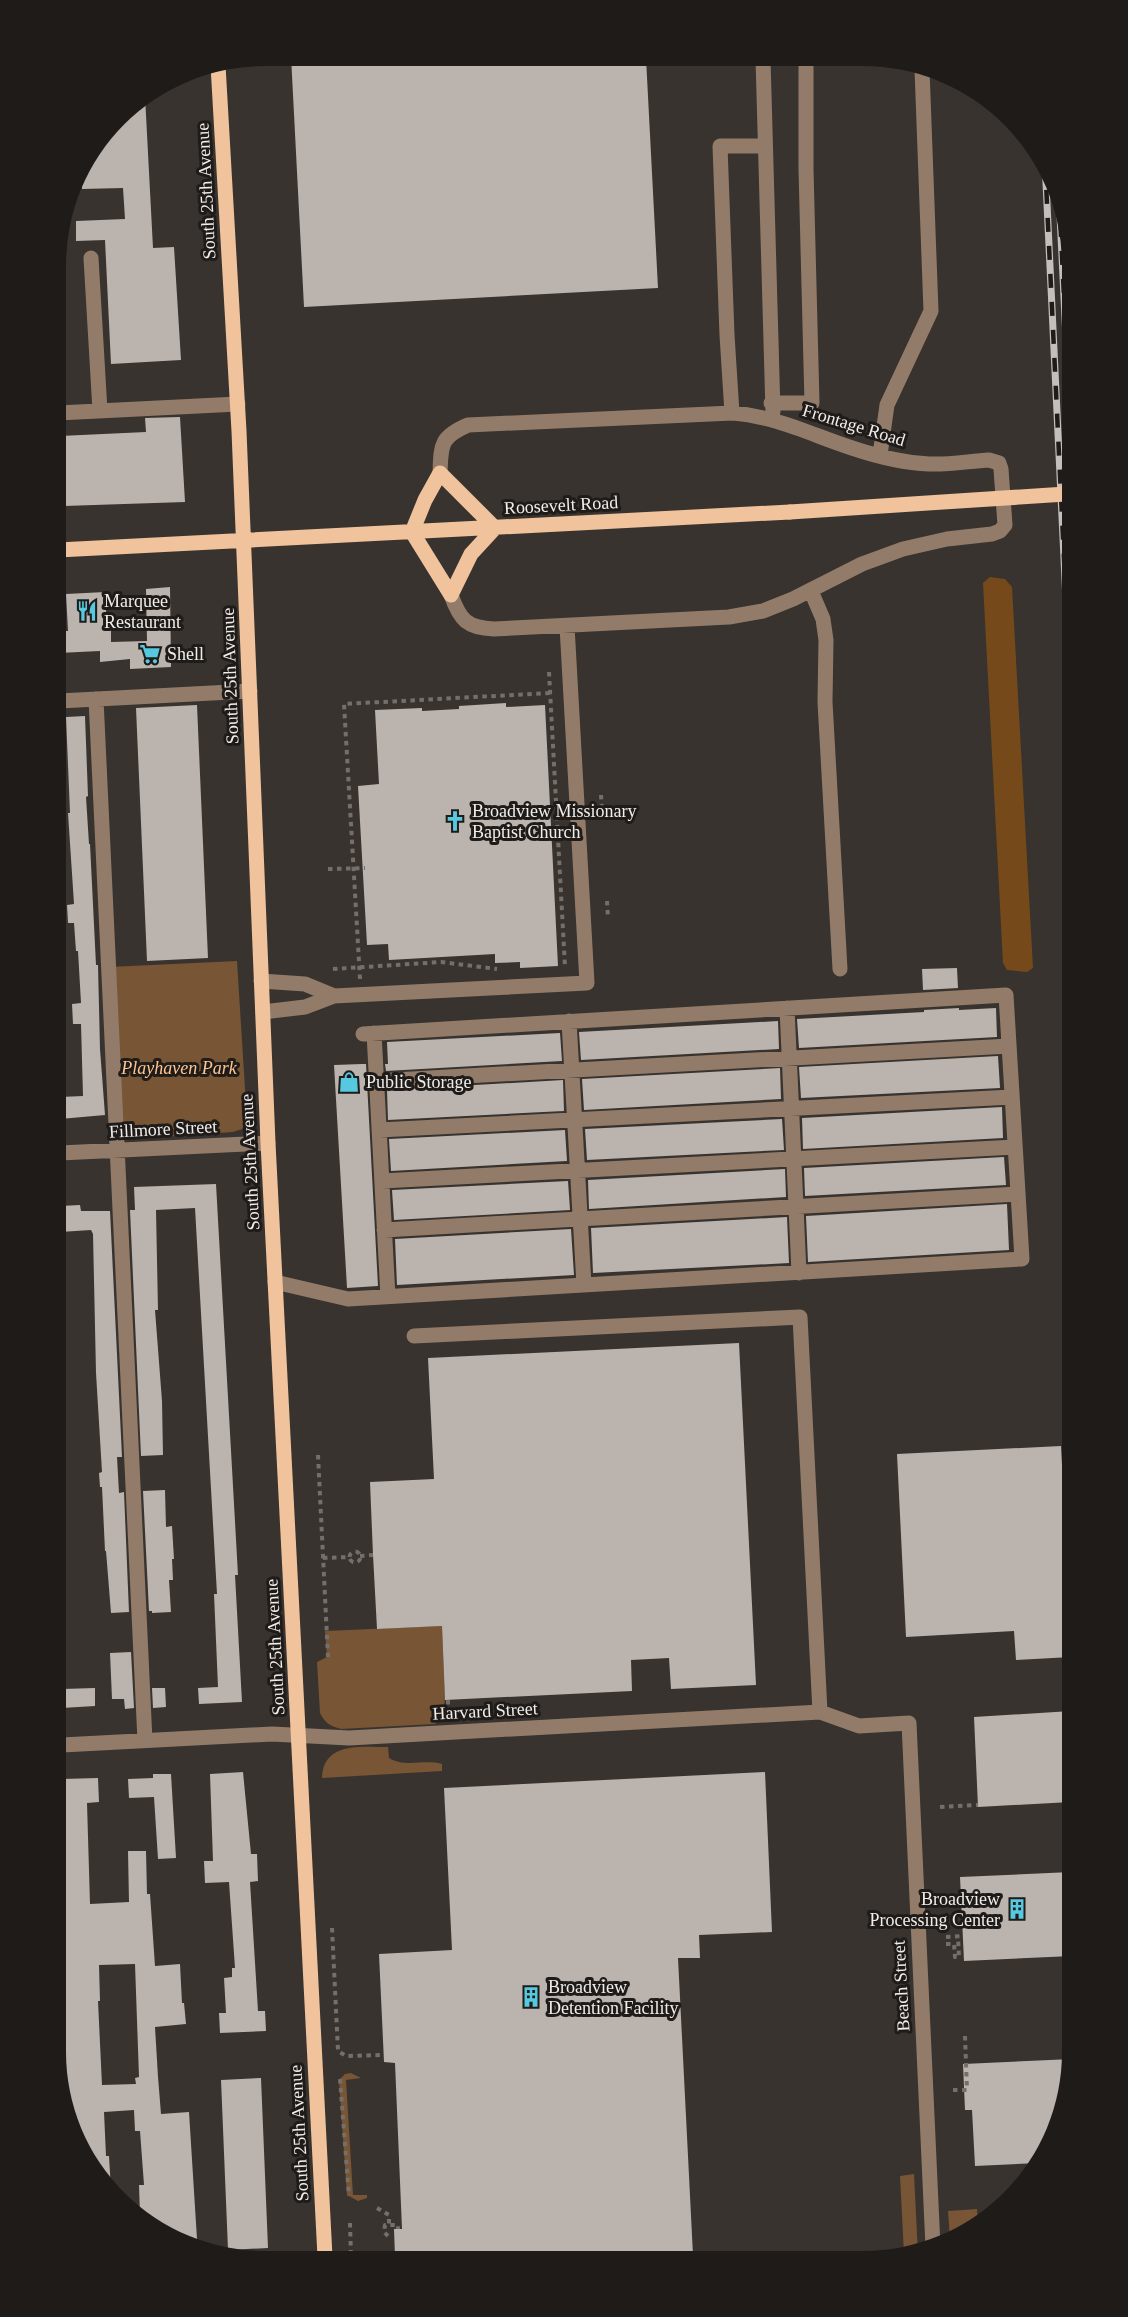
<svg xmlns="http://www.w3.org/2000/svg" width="1128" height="2317" viewBox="0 0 1128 2317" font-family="'Times New Roman',serif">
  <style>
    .green { fill: #775535 }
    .water { fill: #76491a }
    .building { fill: #bab3ae; fill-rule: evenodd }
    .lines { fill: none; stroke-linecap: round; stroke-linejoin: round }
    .path { stroke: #746f6b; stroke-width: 4; stroke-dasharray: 4.5 4.5; stroke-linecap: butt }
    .minor { stroke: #927c69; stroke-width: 15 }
    .major { stroke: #f0c39c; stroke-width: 15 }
    .rail-casing { stroke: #c4bfbc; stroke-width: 7 }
    .rail { stroke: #1e1b19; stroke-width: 4.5; stroke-dasharray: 14; stroke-linecap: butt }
    .major-bridge { stroke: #f0c39c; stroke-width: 15 }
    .labels { text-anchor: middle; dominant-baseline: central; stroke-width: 6; stroke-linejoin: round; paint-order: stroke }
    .street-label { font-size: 18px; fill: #f1edea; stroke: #1e1b19 }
    .poi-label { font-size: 18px; fill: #f1edea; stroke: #1e1b19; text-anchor: start }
    .park-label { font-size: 18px; font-style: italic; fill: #fec491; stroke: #1e1b19 }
  </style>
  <rect width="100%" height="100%" fill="#38332e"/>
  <!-- green -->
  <path class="green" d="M 237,961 L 247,1120 L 242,1129 L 233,1132 L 117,1140 L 109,967 Z
    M 442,1626 L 445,1700 L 441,1719 L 435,1724 L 341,1729 C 330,1726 325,1723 320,1713 L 317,1662 L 327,1657 L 325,1631 Z
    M 388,1747 L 389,1758 C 405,1768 424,1759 442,1764 L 442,1771 L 322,1778 C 323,1741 362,1747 388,1747 Z
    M 351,2073 L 361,2078 L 346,2080 L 353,2195 L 367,2195 L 367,2198 L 358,2201 L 347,2195 L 339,2080 L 345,2074 Z
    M 914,2174 L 918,2254 L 904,2254 L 900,2176 Z
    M 977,2209 L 978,2227 L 950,2239 L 948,2211 Z"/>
  <!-- water -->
  <path class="water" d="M 990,577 L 1005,579 L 1012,587 L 1033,968 L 1027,972 L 1007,970 L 1003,963 L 983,583 Z"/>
  <!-- building -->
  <path class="building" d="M 291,56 L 646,58 L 658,288 L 304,307 Z
    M 145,96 L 153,248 L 174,247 L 181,360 L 111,364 L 105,240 L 76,241 L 76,221 L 125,219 L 123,188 L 82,189 L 81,168 L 127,108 Z
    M 180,417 L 185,502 L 64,506 L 60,436 L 146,432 L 145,418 Z
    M 170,587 L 171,667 L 130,669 L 130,659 L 100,662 L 100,651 L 58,653 L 58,631 L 68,631 L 66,594 L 105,592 L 107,629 L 111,629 L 111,642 L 147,641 L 146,589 Z
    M 506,703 L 506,707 L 545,705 L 558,966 L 520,968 L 520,962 L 495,963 L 495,954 L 389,960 L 388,944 L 367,945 L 358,786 L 379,784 L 375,710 L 422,708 L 422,711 L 459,709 L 459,706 Z
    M 197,705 L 208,958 L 147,961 L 136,708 Z
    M 85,716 L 88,796 L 86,797 L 89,844 L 90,844 L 96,965 L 98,965 L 100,1049 L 105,1115 L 60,1119 L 60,1097 L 83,1096 L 81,1024 L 73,1024 L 72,1004 L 81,1003 L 78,951 L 76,951 L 74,923 L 68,923 L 67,905 L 74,904 L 68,813 L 70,813 L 66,717 Z
    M 957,968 L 958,988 L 923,990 L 922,969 Z
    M 959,1008 L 959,1010 L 996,1008 L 997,1037 L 799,1048 L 797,1019 L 924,1012 L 924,1010 Z
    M 778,1021 L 779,1049 L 581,1060 L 579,1032 Z
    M 560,1033 L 562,1061 L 386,1071 L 385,1064 L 388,1064 L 387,1042 Z
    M 998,1056 L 1000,1088 L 801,1098 L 799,1067 Z
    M 362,1064 L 366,1064 L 378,1286 L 347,1288 L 334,1065 Z
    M 780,1068 L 781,1099 L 584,1110 L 582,1079 Z
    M 563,1080 L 564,1111 L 388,1120 L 387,1090 Z
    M 1002,1107 L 1003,1138 L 803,1149 L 802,1118 Z
    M 782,1119 L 784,1150 L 587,1160 L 585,1129 Z
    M 565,1130 L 567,1161 L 391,1171 L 389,1139 Z
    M 1004,1157 L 1006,1185 L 805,1196 L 804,1168 Z
    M 785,1169 L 786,1197 L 589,1209 L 588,1180 Z
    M 568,1181 L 570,1210 L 394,1220 L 392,1190 Z
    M 216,1184 L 238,1575 L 235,1575 L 242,1702 L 199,1704 L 198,1688 L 218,1687 L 214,1594 L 217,1594 L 195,1208 L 156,1210 L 158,1310 L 155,1310 L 162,1401 L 163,1455 L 141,1456 L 130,1210 L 135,1210 L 134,1187 Z
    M 1007,1204 L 1009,1250 L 808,1262 L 806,1216 Z
    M 80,1205 L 81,1211 L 110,1211 L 122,1457 L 117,1457 L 119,1493 L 124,1492 L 129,1612 L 111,1613 L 106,1551 L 105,1551 L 102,1487 L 100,1487 L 99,1473 L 102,1472 L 96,1373 L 93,1234 L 91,1230 L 60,1232 L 60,1206 Z
    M 787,1217 L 789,1263 L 593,1273 L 591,1228 Z
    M 571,1229 L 574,1275 L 397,1285 L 395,1239 Z
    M 739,1343 L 756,1685 L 671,1689 L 669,1658 L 631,1660 L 632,1691 L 445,1700 L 442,1626 L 377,1629 L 373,1555 L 370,1482 L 434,1479 L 428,1358 Z
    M 1061,1446 L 1070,1615 L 1071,1657 L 1016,1660 L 1014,1631 L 906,1637 L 897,1454 Z
    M 165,1490 L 166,1527 L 172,1526 L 174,1559 L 172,1559 L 173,1580 L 169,1580 L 171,1612 L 152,1613 L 152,1611 L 149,1611 L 143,1491 Z
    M 131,1652 L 134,1708 L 125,1709 L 124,1699 L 112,1699 L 110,1653 Z
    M 95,1688 L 95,1706 L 62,1708 L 62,1689 Z
    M 152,1688 L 165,1688 L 166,1707 L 153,1708 Z
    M 1071,1711 L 1071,1802 L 978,1807 L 974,1717 Z
    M 243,1772 L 251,1854 L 257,1854 L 258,1881 L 250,1882 L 258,2011 L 265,2011 L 266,2031 L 220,2033 L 219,2013 L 226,2013 L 224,1978 L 232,1977 L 232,1968 L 235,1968 L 229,1882 L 205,1883 L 204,1861 L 213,1861 L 210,1774 Z
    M 765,1772 L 772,1932 L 699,1935 L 700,1958 L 678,1958 L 693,2255 L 395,2257 L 394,2229 L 402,2229 L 395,2063 L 384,2062 L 379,1954 L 452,1950 L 444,1788 Z
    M 153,1774 L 171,1774 L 176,1858 L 158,1859 L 154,1797 L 129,1798 L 128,1779 L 153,1778 Z
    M 98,1778 L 99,1802 L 87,1803 L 90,1904 L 129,1902 L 128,1851 L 146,1851 L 147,1894 L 150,1894 L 155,1966 L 180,1964 L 182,2003 L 184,2003 L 186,2024 L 155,2027 L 158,2077 L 161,2114 L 189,2112 L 197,2239 L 188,2239 L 140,2216 L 139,2185 L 144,2185 L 140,2131 L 135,2131 L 134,2110 L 104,2112 L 106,2156 L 109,2156 L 111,2190 L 84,2157 L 63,2108 L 62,1779 ZM 135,1964 L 139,2077 L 135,2078 L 136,2084 L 102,2085 L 98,2001 L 100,2001 L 99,1965 Z
    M 1071,1872 L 1072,1956 L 964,1961 L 960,1877 Z
    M 1072,2059 L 1057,2132 L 1039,2163 L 975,2166 L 972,2110 L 965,2110 L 963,2064 Z
    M 261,2078 L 268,2248 L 228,2250 L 221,2080 Z"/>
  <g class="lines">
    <!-- path -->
    <path class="path" d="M 549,672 L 565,967
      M 601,795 L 602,812
      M 328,869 L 365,868
      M 607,901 L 608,918
      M 333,969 L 441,962 L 497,969
      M 360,979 L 344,704 L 550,693
      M 318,1455 L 328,1657
      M349.5 1557a5.5 5.5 0 1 1 11 0a5.5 5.5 0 1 1-11 0Z
      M 360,1556 L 373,1555
      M 323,1558 L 349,1557
      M 448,1700 L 448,1717
      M 940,1807 L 978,1805
      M 332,1928 L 338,2051 L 346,2056 L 382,2055
      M 946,1937 L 963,1936
      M 946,1944 L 954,1944 L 955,1957 L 959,1957 L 958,1937
      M 965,2036 L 967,2090
      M 340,2079 L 349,2196
      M 953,2090 L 971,2090
      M 377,2208 L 389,2215 L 389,2225
      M 350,2223 L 351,2257
      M 972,2229 L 972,2225 L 977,2224
      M 388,2236 L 384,2232 L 385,2225 L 398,2225 L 398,2229"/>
    <!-- minor -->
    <path class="minor" d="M 763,59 L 773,412
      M 91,258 L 100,411
      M 771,403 L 812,403 L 806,169 L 806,59
      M 58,413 L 238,404
      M 732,413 L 727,335 L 720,146 L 765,146
      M 880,455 L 887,405 L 931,311 L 922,69
      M 440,473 C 441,445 440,437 468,425 L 732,413 C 775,416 812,435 852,448 C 876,456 904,463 929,464 C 949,465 970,461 989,460 L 999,463 L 1001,469 L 1005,525 L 1000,531 L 992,534 L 947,539 L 903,549 L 862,564 L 793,599 L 763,611 L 729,617 L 494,629 C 467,628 460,620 451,595
      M 811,591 L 823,619 L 826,640 L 825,702 L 840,969
      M 96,699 L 145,1741
      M 59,701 L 250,691
      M 261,981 L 305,984 L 334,996
      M 787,1008 L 799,1273
      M 263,1012 L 305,1007 L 334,996 L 587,983 L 567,626
      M 569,1021 L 584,1285
      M 374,1033 L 388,1297
      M 376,1081 L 1009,1046
      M 379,1130 L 1012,1097
      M 60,1153 L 268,1143
      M 382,1181 L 1015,1147
      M 384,1230 L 1018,1194
      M 275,1282 L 348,1299 L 1022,1259 L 1006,995 L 363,1034
      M 414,1336 L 800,1317 L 820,1712
      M 62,1745 L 272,1734 L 349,1738 L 820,1712 L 859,1726 L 909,1723 L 933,2247"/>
    <!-- major -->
    <path class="major" d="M 218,65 L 239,431 L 268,1143 L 325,2257
      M 412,532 L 425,500 L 440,473 L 495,528
      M 412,532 L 451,595
      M 58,550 L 790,512
      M 451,595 L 471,554 L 495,528"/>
    <!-- rail casing -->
    <g class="rail-casing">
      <path id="rail" d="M 1045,162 L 1067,621
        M 1059,195 L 1066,338"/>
    </g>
    <!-- rail -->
    <use href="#rail" class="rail"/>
    <!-- major-bridge -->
    <path class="major-bridge" d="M 790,512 L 1066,494"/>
  </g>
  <!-- icons -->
  <defs>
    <g id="restaurant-bare" transform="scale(1.62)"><path d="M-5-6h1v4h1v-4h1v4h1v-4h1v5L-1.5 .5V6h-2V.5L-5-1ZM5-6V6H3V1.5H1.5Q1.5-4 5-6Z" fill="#56c9e0" stroke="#1e1b19" stroke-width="2.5" paint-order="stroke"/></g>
    <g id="supermarket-bare" transform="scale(1.62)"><path d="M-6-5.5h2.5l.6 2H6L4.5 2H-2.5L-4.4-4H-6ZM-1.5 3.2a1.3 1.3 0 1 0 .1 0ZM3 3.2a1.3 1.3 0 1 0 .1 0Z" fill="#56c9e0" stroke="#1e1b19" stroke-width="2.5" paint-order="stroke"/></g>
    <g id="church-bare" transform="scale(1.62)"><path d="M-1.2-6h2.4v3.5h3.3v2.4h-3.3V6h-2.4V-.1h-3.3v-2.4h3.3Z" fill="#56c9e0" stroke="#1e1b19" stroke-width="2.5" paint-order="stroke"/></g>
    <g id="shop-bare" transform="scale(1.62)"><path d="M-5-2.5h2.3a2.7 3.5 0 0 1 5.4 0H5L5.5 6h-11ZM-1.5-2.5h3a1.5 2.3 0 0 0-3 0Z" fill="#56c9e0" stroke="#1e1b19" stroke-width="2.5" paint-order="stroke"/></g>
    <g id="building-bare" transform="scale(1.62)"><path d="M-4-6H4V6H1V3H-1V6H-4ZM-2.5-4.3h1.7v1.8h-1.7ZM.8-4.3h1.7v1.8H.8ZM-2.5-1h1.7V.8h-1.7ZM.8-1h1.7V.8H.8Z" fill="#56c9e0" stroke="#1e1b19" stroke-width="2.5" paint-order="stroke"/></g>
  </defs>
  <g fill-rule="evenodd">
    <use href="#restaurant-bare" x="87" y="611"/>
    <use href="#supermarket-bare" x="150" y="654"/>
    <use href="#church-bare" x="455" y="821"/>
    <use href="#shop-bare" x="349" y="1082"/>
    <use href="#building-bare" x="1017" y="1909"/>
    <use href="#building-bare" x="531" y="1997"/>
  </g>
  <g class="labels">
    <!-- street labels -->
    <g class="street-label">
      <text transform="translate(206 191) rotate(-93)">South 25th Avenue</text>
      <text transform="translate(854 425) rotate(17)">Frontage Road</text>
      <text transform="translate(561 505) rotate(-3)">Roosevelt Road</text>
      <text transform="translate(230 676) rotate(-92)">South 25th Avenue</text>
      <text transform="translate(163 1129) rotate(-3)">Fillmore Street</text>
      <text transform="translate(250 1162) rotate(-93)">South 25th Avenue</text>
      <text transform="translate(275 1647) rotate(-93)">South 25th Avenue</text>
      <text transform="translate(485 1711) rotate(-3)">Harvard Street</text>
      <text transform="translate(901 1986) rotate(-93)">Beach Street</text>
      <text transform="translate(299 2133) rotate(-93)">South 25th Avenue</text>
    </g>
    <!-- poi labels -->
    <g class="poi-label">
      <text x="104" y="601">Marquee<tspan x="104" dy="21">Restaurant</tspan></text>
      <text x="167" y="654">Shell</text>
      <text x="472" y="811">Broadview Missionary<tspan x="472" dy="21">Baptist Church</tspan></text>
      <text x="366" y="1082">Public Storage</text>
      <text x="1000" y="1899" text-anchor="end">Broadview<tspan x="1000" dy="21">Processing Center</tspan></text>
      <text x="548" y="1987">Broadview<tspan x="548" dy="21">Detention Facility</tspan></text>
    </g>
    <!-- park labels -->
    <g class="park-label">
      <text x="179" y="1068">Playhaven Park</text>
    </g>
  </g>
  <!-- crop -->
  <path d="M0 0H1128V2317H0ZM265 66H863A199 199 0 0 1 1062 265V2052A199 199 0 0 1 863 2251H265A199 199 0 0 1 66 2052V265A199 199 0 0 1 265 66Z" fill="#1e1b19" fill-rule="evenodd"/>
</svg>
